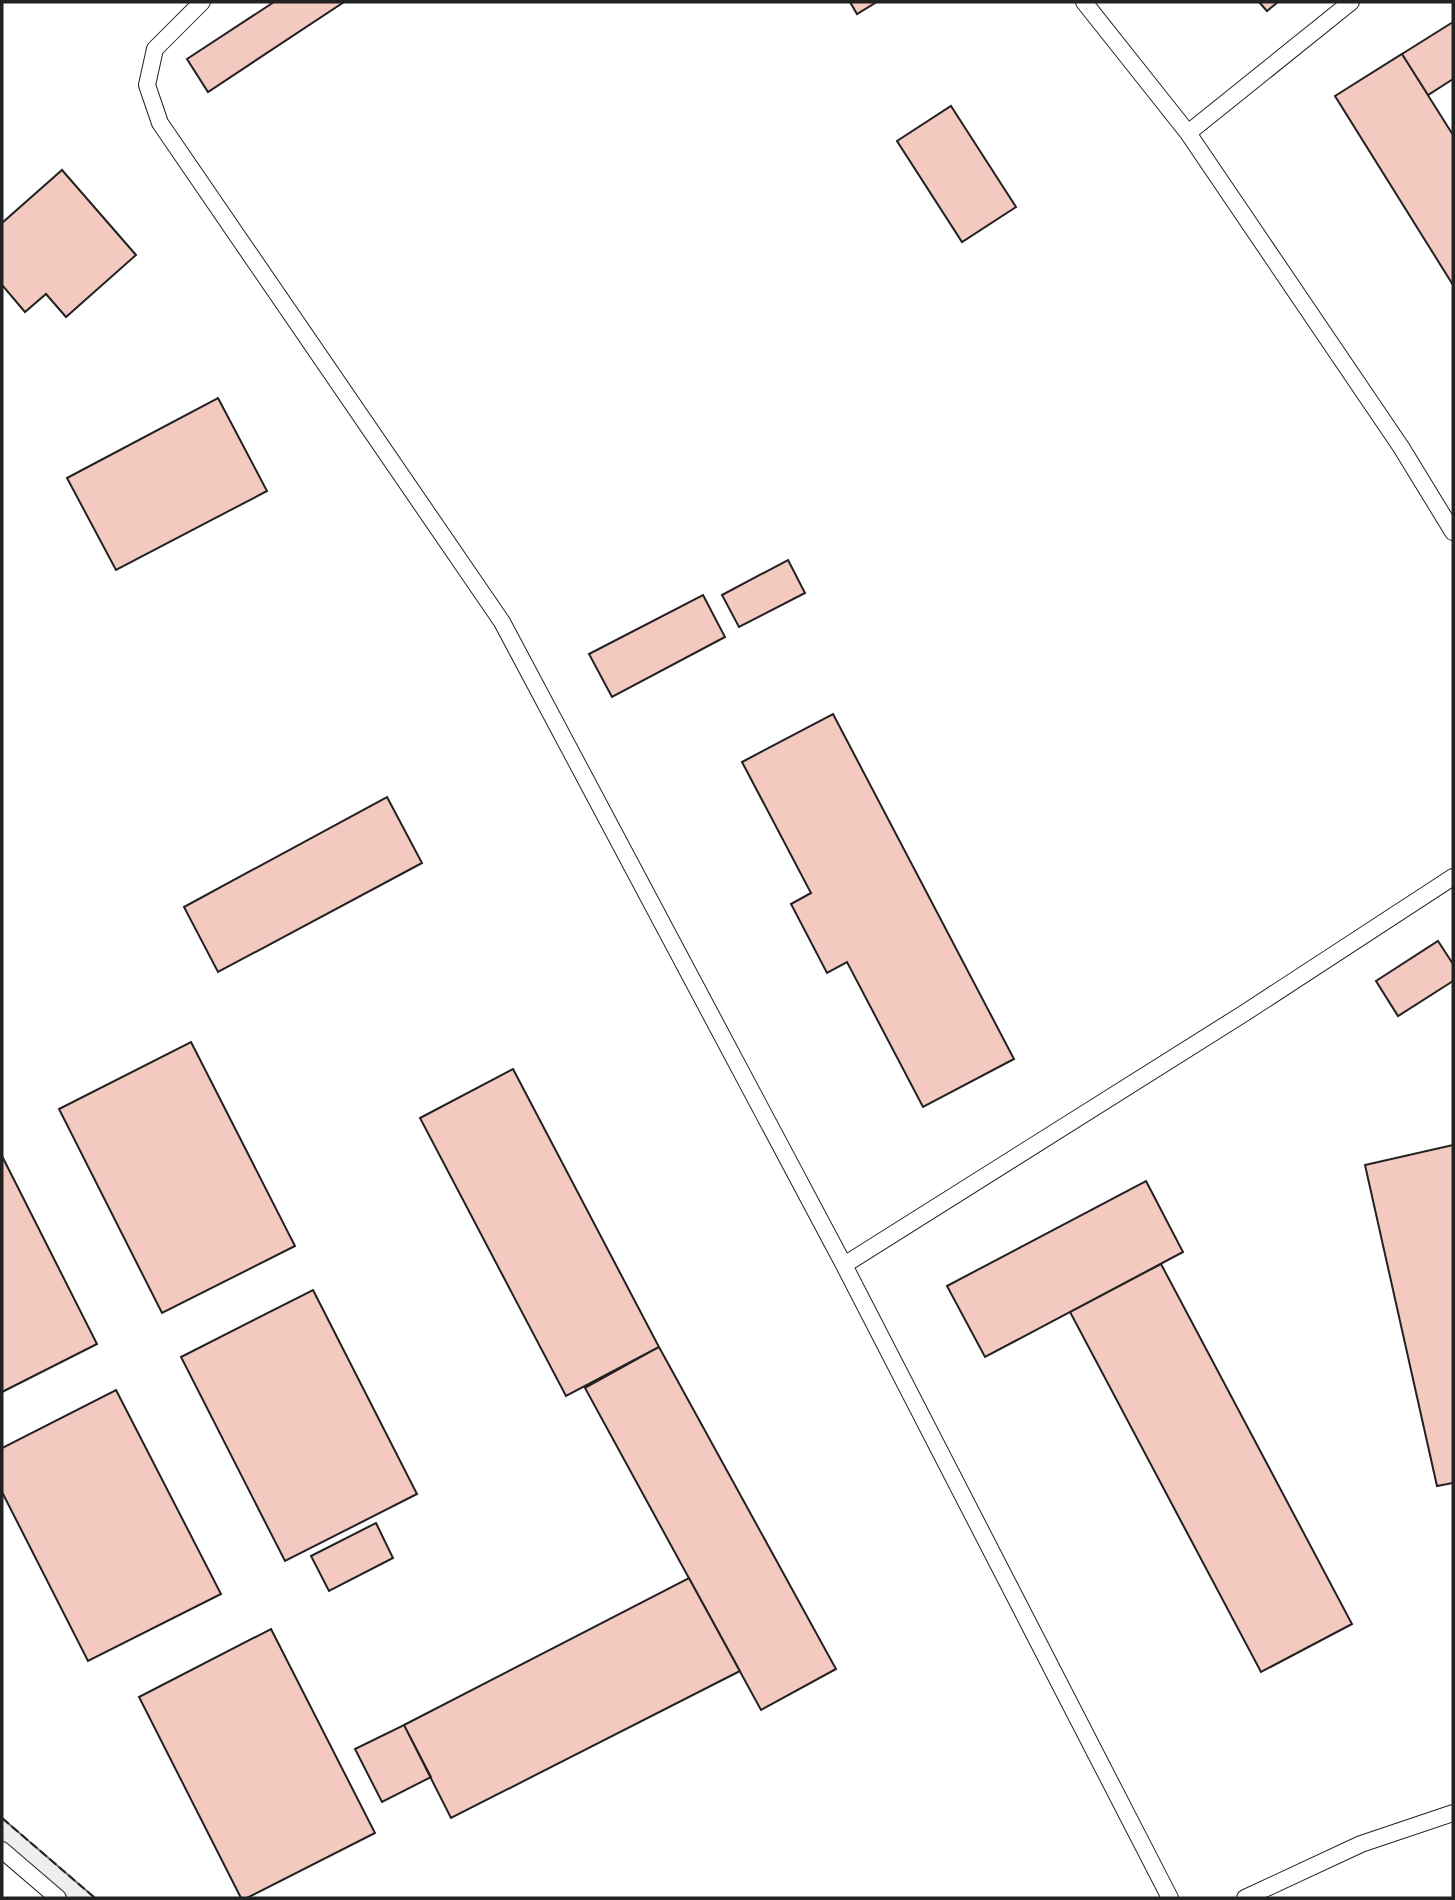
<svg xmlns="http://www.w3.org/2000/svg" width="1455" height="1900" viewBox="0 0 1455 1900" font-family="'PT Sans',sans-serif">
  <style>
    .green { fill: #eee; stroke: #6f6f6f; stroke-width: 2 }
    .building { fill: #f3c9c0; stroke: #222; stroke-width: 2 }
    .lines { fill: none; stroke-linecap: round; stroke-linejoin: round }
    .lane-casing { stroke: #222; stroke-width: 18 }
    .lane { stroke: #fff; stroke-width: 16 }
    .fence { stroke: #222; stroke-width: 2; stroke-dasharray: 9 3.5; stroke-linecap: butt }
  </style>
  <rect width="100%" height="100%" fill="#fff"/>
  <!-- green -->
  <path class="green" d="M 2,1818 L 95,1898 L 65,1898 L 2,1845 Z"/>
  <!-- building -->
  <path class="building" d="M 274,2 L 344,2 L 208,92 L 187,59 Z
    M 850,2 L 874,2 L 875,3 L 857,14 Z
    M 1259,2 L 1278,2 L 1267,11 Z
    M 1453,22 L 1453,79 L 1428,95 L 1402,54 Z
    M 1402,54 L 1453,135 L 1453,285 L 1335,96 Z
    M 951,106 L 1016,207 L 962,242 L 897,141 Z
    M 62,170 L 136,255 L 66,317 L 46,294 L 25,312 L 2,285 L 2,223 Z
    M 218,398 L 267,491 L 116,570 L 67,478 Z
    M 788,560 L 805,593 L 739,627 L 722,595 Z
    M 703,595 L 725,637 L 612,697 L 589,654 Z
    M 833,714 L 1014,1059 L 923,1107 L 847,962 L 827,973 L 791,904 L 811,893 L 742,762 Z
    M 387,797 L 422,863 L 218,972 L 184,907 Z
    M 1438,941 L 1453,964 L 1453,981 L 1398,1016 L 1376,981 Z
    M 191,1042 L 295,1246 L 162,1313 L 59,1109 Z
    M 513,1069 L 659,1347 L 566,1396 L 420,1118 Z
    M 1453,1145 L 1453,1483 L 1437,1486 L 1365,1165 Z
    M 2,1156 L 97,1344 L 2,1392 Z
    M 1146,1181 L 1183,1252 L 985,1357 L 947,1286 Z
    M 1161,1264 L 1352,1624 L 1261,1672 L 1070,1312 Z
    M 313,1290 L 417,1494 L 285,1561 L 181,1357 Z
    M 659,1347 L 836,1669 L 761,1710 L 585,1388 Z
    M 116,1390 L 221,1594 L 88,1661 L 2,1492 L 2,1448 Z
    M 376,1523 L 393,1558 L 329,1591 L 311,1556 Z
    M 689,1578 L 740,1671 L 451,1818 L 404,1725 Z
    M 271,1629 L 375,1833 L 247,1898 L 241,1898 L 139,1697 Z
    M 404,1725 L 431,1777 L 382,1802 L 355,1749 Z"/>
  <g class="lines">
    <!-- lane casing -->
    <g class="lane-casing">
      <path id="lane" d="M 202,2 L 155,49 L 147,85 L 160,123 L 502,622 L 844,1265
        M 1084,2 L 1188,133 L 1401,447 L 1453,532
        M 1188,133 L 1351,2
        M 2,1850 L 58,1898
        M 1170,1898 L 844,1265 L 1243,1014 L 1453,877
        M 1245,1898 L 1361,1844 L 1453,1813"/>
    </g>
    <!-- lane -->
    <use href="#lane" class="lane"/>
    <!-- fence -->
    <path class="fence" d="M 153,2 L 156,2
      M 2,1818 L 95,1898"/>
  </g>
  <!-- border -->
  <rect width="1455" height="1900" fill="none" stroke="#222222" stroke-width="7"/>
</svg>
